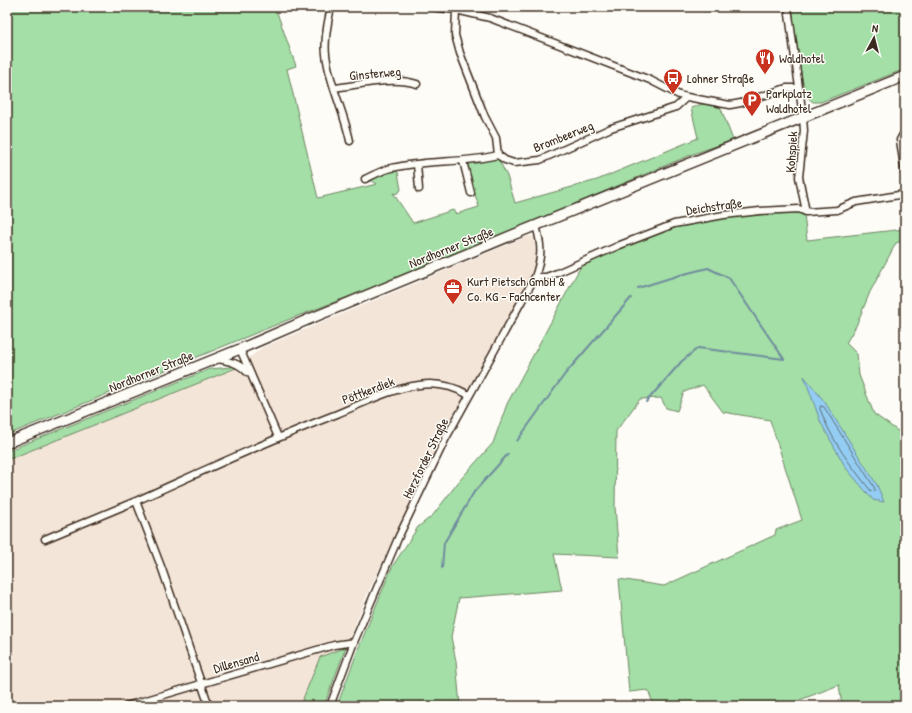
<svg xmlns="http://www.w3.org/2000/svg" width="912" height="713" viewBox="0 0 912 713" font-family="'Patrick Hand',sans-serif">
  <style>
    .built { fill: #f4e5d9 }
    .green { fill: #a3dfa6; stroke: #6f8462 }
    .water { fill: #93cdf3; stroke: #708c9e }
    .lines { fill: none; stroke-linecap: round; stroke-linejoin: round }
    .shore { stroke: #5e6b73; stroke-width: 1 }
    .stream { stroke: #708c9e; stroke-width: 2 }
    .minor-casing { stroke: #3b2a1e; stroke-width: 9 }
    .secondary-casing { stroke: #3b2a1e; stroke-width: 12 }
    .minor { stroke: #fdfcf7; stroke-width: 6 }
    .secondary { stroke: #fdfcf7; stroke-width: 9 }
    .labels { text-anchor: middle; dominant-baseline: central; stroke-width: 3; stroke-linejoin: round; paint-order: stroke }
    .poi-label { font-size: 13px; fill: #3b2a1e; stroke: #fdfcf7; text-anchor: start }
    .street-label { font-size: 13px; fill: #3b2a1e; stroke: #fdfcf7 }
  </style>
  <rect width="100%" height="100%" fill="#fdfcf7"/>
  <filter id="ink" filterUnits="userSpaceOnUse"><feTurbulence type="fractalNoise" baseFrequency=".025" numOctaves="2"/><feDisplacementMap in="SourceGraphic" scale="8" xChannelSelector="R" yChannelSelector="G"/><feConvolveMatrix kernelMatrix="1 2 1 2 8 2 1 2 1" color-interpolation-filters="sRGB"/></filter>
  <g filter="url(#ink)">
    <!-- built -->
    <path class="built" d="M 531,236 L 534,237 L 536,253 L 536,262 L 532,274 L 441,438 L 367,595 L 346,647 L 320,657 L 300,706 L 7,706 L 7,460 L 236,368 L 263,347 L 525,237 Z"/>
    <!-- green -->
    <path class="green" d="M 7,7 L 275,7 L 296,66 L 287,69 L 318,198 L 377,184 L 371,180 L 387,171 L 398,172 L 401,190 L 396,194 L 393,193 L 413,223 L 453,210 L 456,214 L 479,207 L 465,163 L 498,158 L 507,176 L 515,203 L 597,180 L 698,138 L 691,108 L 702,104 L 720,106 L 733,140 L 693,154 L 409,274 L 295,317 L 7,435 Z
      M 792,7 L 905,7 L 905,69 L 821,102 L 813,102 L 807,97 L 804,89 L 795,38 Z
      M 787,212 L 804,214 L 807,240 L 905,229 L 905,240 L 896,243 L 870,292 L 856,326 L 846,343 L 857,354 L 859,375 L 874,414 L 905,436 L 905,706 L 842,706 L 839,685 L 784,706 L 654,706 L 648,690 L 629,692 L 619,579 L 664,586 L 775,535 L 776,530 L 802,520 L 770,420 L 723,412 L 703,385 L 684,392 L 677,411 L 666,408 L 661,398 L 640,399 L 616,431 L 615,507 L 619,557 L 554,554 L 562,590 L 459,598 L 451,637 L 456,661 L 460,706 L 337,706 L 359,647 L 392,567 L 418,527 L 433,515 L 460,480 L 493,443 L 507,404 L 583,262 L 675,225 L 723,217 Z
      M 237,365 L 236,368 L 7,460 L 7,451 L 210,369 L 231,367 Z
      M 346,647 L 324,706 L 300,706 L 320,657 Z"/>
    <!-- water -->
    <path class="water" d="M 804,376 L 824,401 L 877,485 L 884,502 L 873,500 L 846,468 L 821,423 Z"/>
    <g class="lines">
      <!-- shore -->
      <path class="shore" d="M 821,406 L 824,407 L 874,487 L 875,490 L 874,492 L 871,491 C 851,466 831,440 820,409 Z"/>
      <!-- stream -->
      <path class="stream" d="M 638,288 L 680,275 L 708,268 L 729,278 L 784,359
        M 646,402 L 682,361 L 698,348 L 784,359
        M 517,441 L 565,374 L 631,298
        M 442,568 L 444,543 L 474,492 L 508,454"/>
      <!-- minor casing -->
      <g class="minor-casing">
        <path id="minor" d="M 331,7 C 328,21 324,39 326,54 C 329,84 344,111 350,141
          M 430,7 L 456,10 L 490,18 L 650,80 L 679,95 L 687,97 L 730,105 L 741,103 L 786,88 L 799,88
          M 703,7 L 713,7
          M 788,7 L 803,117 L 804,131 L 799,177 L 806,212
          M 456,10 L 455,35 L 460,53 L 485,117 L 496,138 L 498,155 L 505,160 L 514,163 L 540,160 L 611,128 L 651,115 L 676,107 L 687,97
          M 334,88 C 360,85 392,76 417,84
          M 905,131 L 900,140 L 905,174
          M 463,161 L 471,193
          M 417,164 L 419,189
          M 365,179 C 372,176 380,171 388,169 C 424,159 462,164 498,155
          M 535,277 L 546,277 L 557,273 L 620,245 L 674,224 L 724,215 L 760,211 L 799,209 L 806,212 L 837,210 L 856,202 L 905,194
          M 240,349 L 278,437
          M 216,359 C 228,361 238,362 247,372
          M 45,539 L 136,501
          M 126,706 L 334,645 L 354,642
          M 209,706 L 162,569 L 136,501 C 203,471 269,440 337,414 C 364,403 390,389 419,385 C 438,382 453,386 469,395
          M 330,706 L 354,642 L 399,536 L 446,438 L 535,277 C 542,257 542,246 536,226"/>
      </g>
      <!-- secondary casing -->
      <g class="secondary-casing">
        <path id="secondary" d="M 7,443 L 240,349 L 307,320 L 515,234 L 905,76"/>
      </g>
      <!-- minor -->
      <use href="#minor" class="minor"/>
      <!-- secondary -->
      <use href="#secondary" class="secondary"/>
    </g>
  </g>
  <!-- icons -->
  <defs>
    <g id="restaurant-pin" transform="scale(1)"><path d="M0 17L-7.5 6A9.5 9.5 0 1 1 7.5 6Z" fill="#c8321e" stroke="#fdfcf7"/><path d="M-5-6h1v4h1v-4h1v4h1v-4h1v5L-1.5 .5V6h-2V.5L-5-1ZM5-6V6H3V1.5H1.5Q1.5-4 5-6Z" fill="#fff"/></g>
    <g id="bus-pin" transform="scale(1)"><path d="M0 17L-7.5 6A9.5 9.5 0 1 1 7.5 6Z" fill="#c8321e" stroke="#fdfcf7"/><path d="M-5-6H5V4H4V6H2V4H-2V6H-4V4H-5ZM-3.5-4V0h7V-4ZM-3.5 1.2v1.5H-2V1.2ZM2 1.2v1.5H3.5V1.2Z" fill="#fff"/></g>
    <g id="parking-pin" transform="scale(1)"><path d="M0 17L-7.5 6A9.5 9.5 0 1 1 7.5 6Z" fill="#c8321e" stroke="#fdfcf7"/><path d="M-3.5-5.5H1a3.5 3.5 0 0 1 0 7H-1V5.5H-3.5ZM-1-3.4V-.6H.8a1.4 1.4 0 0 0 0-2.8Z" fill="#fff"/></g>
    <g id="office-pin" transform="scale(1)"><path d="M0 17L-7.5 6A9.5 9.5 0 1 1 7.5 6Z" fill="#c8321e" stroke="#fdfcf7"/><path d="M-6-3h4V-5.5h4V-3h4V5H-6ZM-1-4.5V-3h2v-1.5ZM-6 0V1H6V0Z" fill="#fff"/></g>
  </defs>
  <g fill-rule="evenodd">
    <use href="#restaurant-pin" x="765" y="58"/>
    <use href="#bus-pin" x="673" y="78"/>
    <use href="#parking-pin" x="752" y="100"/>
    <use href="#office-pin" x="453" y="288"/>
  </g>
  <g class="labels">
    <!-- poi labels -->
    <g class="poi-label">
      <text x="779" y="58">Waldhotel</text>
      <text x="687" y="78">Lohner Straße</text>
      <text x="766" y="93">Parkplatz<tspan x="766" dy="15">Waldhotel</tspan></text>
      <text x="467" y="281">Kurt Pietsch GmbH &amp;<tspan x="467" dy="15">Co. KG - Fachcenter</tspan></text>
    </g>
    <!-- street labels -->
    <g class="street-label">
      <text transform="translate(375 73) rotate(-5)">Ginsterweg</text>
      <text transform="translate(563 136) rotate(-22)">Brombeerweg</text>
      <text transform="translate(791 152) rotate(-86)">Kohspiek</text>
      <text transform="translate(714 206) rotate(-8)">Deichstraße</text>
      <text transform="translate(451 247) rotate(-22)">Nordhorner Straße</text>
      <text transform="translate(151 371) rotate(-22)">Nordhorner Straße</text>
      <text transform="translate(368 390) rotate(-21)">Pöttkerdiek</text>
      <text transform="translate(425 458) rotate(-64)">Herzforder Straße</text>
      <text transform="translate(236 662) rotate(-16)">Dillensand</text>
    </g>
  </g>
  <!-- margin -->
  <rect width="912" height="713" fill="none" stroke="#fdfcf7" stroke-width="24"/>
  <rect x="12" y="12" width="888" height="689" fill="none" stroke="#3b2a1e" stroke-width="1.5" filter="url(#ink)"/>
  <!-- north arrow -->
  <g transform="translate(874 38) rotate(7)" stroke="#fdfcf7" stroke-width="3" paint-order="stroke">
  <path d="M0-3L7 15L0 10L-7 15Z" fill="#3b2a1e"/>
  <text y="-6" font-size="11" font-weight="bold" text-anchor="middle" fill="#3b2a1e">N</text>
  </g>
</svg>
